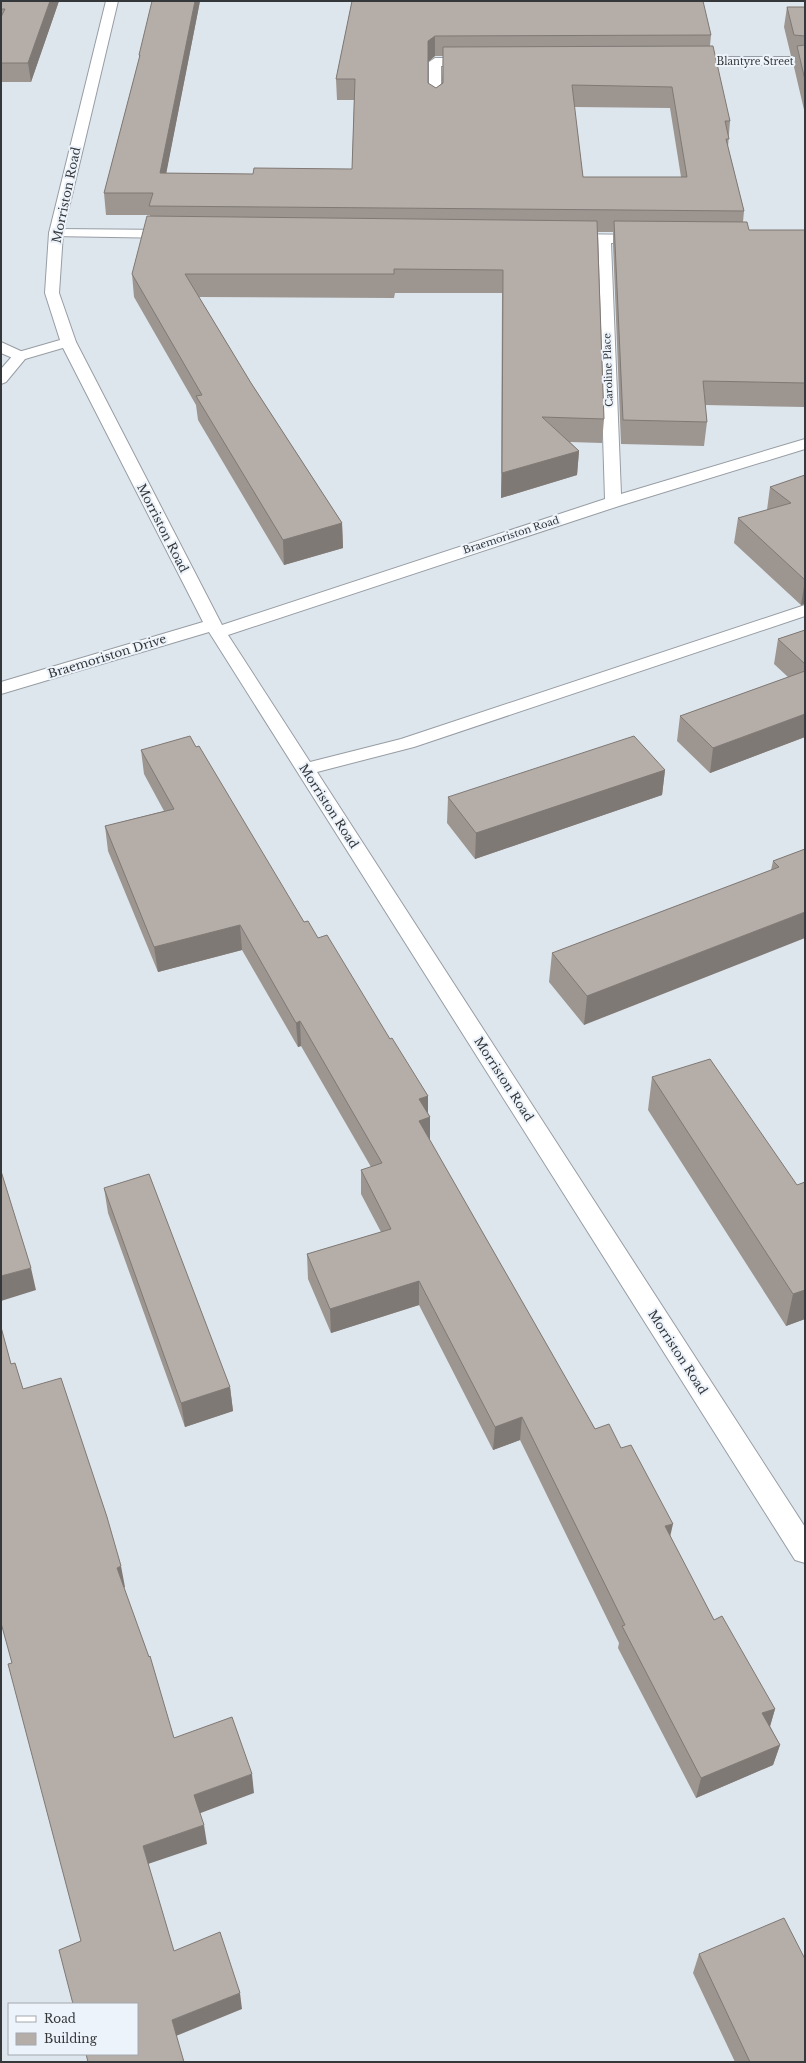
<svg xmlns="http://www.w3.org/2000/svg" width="806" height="2063" viewBox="0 0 806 2063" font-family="'Libre Baskerville',serif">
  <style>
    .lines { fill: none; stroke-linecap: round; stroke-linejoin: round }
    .minor-casing { stroke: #979da4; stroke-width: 2 }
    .major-casing { stroke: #979da4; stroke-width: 2 }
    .minor { fill: #fff; fill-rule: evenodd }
    .major { fill: #fff; fill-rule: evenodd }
    .wall { fill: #9c9590; fill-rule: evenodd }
    .shaded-wall { fill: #7f7975 }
    .building { fill: #b5ada7; stroke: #7f7975; fill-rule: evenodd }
    .labels { text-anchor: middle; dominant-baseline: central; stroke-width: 4; stroke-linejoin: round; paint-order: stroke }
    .far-street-label { font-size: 10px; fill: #35383b; stroke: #ecf3fa }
    .street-label { font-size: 12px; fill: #35383b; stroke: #ecf3fa }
  </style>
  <rect width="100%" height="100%" fill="#dee6ed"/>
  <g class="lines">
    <!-- minor casing -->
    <g class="minor-casing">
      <path id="minor" d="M 686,57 L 805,57 L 805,65 L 682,64 L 680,61 Z
        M 435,58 L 472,58 L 478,62 L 472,66 L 441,66 L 441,104 L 435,108 L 429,104 L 429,62 Z
        M 56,229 L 172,230 L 177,231 L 179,234 L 177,237 L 172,238 L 51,236 L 49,233 L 51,230 Z
        M 569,234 L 642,235 L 647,236 L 649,239 L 647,242 L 642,243 L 611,243 L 621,494 L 805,439 L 805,449 L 619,506 L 228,635 L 310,762 L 401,739 L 805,605 L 805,616 L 414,747 L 317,772 L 805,1527 L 805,1563 L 795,1560 L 209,632 L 1,694 L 1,682 L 203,622 L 60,342 L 63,339 L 73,339 L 76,342 L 222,625 L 605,499 L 597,243 L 564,241 L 562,238 L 564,235 Z
        M 1,342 L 25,353 L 28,356 L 25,359 L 15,359 L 1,353 Z"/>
    </g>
    <!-- major casing -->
    <g class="major-casing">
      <path id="major" d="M 106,1 L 118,1 L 63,233 L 59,293 L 76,342 L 73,345 L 25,359 L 6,382 L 1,384 L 1,369 L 15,353 L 60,340 L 45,293 L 49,233 Z"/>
    </g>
    <!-- minor -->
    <use href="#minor" class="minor"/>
    <!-- major -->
    <use href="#major" class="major"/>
  </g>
  <!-- wall -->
  <path class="wall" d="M 1,1 L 59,1 L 31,82 L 1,82 Z
    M 200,1 L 166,173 L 253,174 L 352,169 L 354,100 L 337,100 L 336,79 L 352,1 L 711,35 L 710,46 L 730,121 L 728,147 L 744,211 L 743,222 L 749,230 L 805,230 L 805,407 L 705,405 L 707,422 L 704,446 L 621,444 L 613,244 L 613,232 L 598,232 L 604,419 L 602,443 L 570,442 L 579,451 L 577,475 L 501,498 L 502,293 L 395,293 L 394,298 L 199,297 L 251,383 L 342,523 L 343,548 L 284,565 L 198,420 L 196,405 L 134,297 L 132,274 L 150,215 L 106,215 L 104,193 L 139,59 L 139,55 ZM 435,56 L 443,56 L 442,83 L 436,88 L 428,83 L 428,62 ZM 574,107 L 670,108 L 681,177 L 583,177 Z
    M 787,7 L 805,7 L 805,114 L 794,67 L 795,56 L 791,56 L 784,27 Z
    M 805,475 L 805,604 L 801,605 L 734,543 L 738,518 L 767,510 L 770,487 Z
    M 805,630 L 805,737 L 710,773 L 677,741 L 680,716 L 788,677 L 774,664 L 778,639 Z
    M 196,747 L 304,922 L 318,938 L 390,1039 L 428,1096 L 428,1113 L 430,1117 L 430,1141 L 595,1429 L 621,1448 L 670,1537 L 714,1620 L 775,1709 L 770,1726 L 780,1745 L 773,1765 L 696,1798 L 618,1648 L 619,1643 L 520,1440 L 493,1450 L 419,1305 L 331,1333 L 308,1279 L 307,1254 L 381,1232 L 361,1194 L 361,1170 L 371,1167 L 301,1046 L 298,1047 L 242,950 L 158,972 L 108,851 L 105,826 L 164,811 L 144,774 L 141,750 Z
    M 665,770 L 662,795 L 475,859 L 447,823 L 448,797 Z
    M 805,849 L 584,1025 L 549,982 L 552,953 L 771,870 L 773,861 Z
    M 652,1077 L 797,1185 L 805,1319 L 786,1326 L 648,1110 Z
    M 104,1188 L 230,1387 L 233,1411 L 185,1427 L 108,1213 Z
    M 699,1954 L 805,2062 L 735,2062 L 693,1973 Z"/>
  <!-- shaded-wall -->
  <path class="shaded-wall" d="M 50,1 L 59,1 L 31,82 L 28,63 Z
    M 195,1 L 200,1 L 162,195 L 160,173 Z
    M 435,36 L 435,56 L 428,62 L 428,41 Z
    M 579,451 L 577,475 L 501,498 L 502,473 Z
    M 342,523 L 343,548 L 284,565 L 283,540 Z
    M 805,580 L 805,604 L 801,605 Z
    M 805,714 L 805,737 L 710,773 L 713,748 Z
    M 665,770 L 662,795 L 475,859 L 476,833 Z
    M 805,912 L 805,938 L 584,1025 L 587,996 Z
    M 240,925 L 242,950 L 158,972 L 154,947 Z
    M 300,1021 L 301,1046 L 298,1047 L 296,1023 Z
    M 428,1096 L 428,1118 L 430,1117 L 430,1142 L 419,1146 L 419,1099 Z
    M 31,1268 L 36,1290 L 1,1301 L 1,1276 Z
    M 419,1281 L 419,1305 L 331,1333 L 330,1309 Z
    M 805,1290 L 805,1319 L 786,1326 L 793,1294 Z
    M 230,1387 L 233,1411 L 185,1427 L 181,1403 Z
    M 522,1417 L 520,1440 L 493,1450 L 495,1427 Z
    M 673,1524 L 668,1546 L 665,1526 Z
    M 121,1566 L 125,1587 L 122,1589 L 117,1568 Z
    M 775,1709 L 769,1730 L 762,1713 Z
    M 780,1745 L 773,1765 L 696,1798 L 701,1778 Z
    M 252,1774 L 254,1793 L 198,1814 L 194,1795 Z
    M 204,1825 L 207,1844 L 148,1864 L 143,1846 Z
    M 240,1993 L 242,2009 L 176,2036 L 172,2020 Z"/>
  <!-- building -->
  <path class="building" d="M 1,1 L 50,1 L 28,63 L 1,63 L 1,17 L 5,9 L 1,9 Z
    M 152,1 L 195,1 L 160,173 L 253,174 L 254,168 L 352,169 L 355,79 L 336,79 L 352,1 L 703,1 L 711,35 L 435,36 L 428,41 L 428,83 L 436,88 L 443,83 L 443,47 L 713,46 L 730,121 L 725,121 L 729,139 L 726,139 L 744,211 L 149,206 L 153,193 L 104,193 L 140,55 L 139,55 ZM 572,85 L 672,87 L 687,177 L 583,177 Z
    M 787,7 L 805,7 L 805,36 L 794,35 Z
    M 805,45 L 805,80 L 797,46 Z
    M 147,216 L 597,221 L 604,419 L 542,417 L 579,451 L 502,473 L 503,270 L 394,269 L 394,274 L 185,274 L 251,383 L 342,523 L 283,540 L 196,396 L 202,395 L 132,274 Z
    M 614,221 L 747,222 L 749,230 L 805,230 L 805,383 L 703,381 L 707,422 L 623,420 Z
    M 805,475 L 805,580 L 738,518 L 791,503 L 770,487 Z
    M 805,630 L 805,664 L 778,639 Z
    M 805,671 L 805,714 L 713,748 L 680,716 Z
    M 190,736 L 196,747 L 199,746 L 304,922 L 308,921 L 318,938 L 327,935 L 390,1039 L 392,1038 L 428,1096 L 419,1099 L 430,1117 L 419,1121 L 595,1429 L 609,1424 L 621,1448 L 631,1445 L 673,1524 L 665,1526 L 714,1620 L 722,1616 L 775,1709 L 762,1713 L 780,1745 L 701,1778 L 622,1626 L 625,1625 L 522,1417 L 495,1427 L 419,1281 L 330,1309 L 307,1254 L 391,1229 L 361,1170 L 382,1163 L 300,1021 L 296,1023 L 240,925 L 154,947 L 105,826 L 174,809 L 141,750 Z
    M 634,736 L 665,770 L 476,833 L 448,797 Z
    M 805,849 L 805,912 L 587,996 L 552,953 L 779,867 L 773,861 Z
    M 710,1059 L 797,1185 L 805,1182 L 805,1290 L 793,1294 L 652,1077 Z
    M 1,1171 L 31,1268 L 1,1276 Z
    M 149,1174 L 230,1387 L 181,1403 L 104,1188 Z
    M 1,1327 L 11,1364 L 15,1363 L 23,1389 L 61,1378 L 107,1517 L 121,1566 L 117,1568 L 149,1657 L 150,1656 L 174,1738 L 232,1717 L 252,1774 L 194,1795 L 204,1825 L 143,1846 L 174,1951 L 220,1932 L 240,1993 L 172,2020 L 184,2062 L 88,2062 L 86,2054 L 137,2054 L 137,2004 L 73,2004 L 59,1950 L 81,1941 L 8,1664 L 12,1663 L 1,1623 Z
    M 784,1918 L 805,1959 L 805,2062 L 750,2062 L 699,1954 Z"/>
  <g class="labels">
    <!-- far-street labels -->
    <g class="far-street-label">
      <text x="755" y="61">Blantyre Street</text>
      <text transform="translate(608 370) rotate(-92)">Caroline Place</text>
      <text transform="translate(511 535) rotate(-18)">Braemoriston Road</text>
    </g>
    <!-- street labels -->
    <g class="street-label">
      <text transform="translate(66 195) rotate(-78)">Morriston Road</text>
      <text transform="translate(163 528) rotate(63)">Morriston Road</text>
      <text transform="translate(107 656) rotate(-17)">Braemoriston Drive</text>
      <text transform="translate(329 806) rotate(57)">Morriston Road</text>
      <text transform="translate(504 1079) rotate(57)">Morriston Road</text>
      <text transform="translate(678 1352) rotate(57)">Morriston Road</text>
    </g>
  </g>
  <!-- border -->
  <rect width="806" height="2063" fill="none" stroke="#35383b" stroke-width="4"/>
  <!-- legend -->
  <rect x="8" y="2003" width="130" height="52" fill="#ecf3fa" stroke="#a3a8ae"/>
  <rect x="16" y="2016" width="20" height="6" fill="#ffffff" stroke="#a3a8ae"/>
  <text x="44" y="2023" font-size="12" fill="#35383b">Road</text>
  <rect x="16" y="2033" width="20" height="12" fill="#b5ada7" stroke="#a3a8ae"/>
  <text x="44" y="2043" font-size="12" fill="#35383b">Building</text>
</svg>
